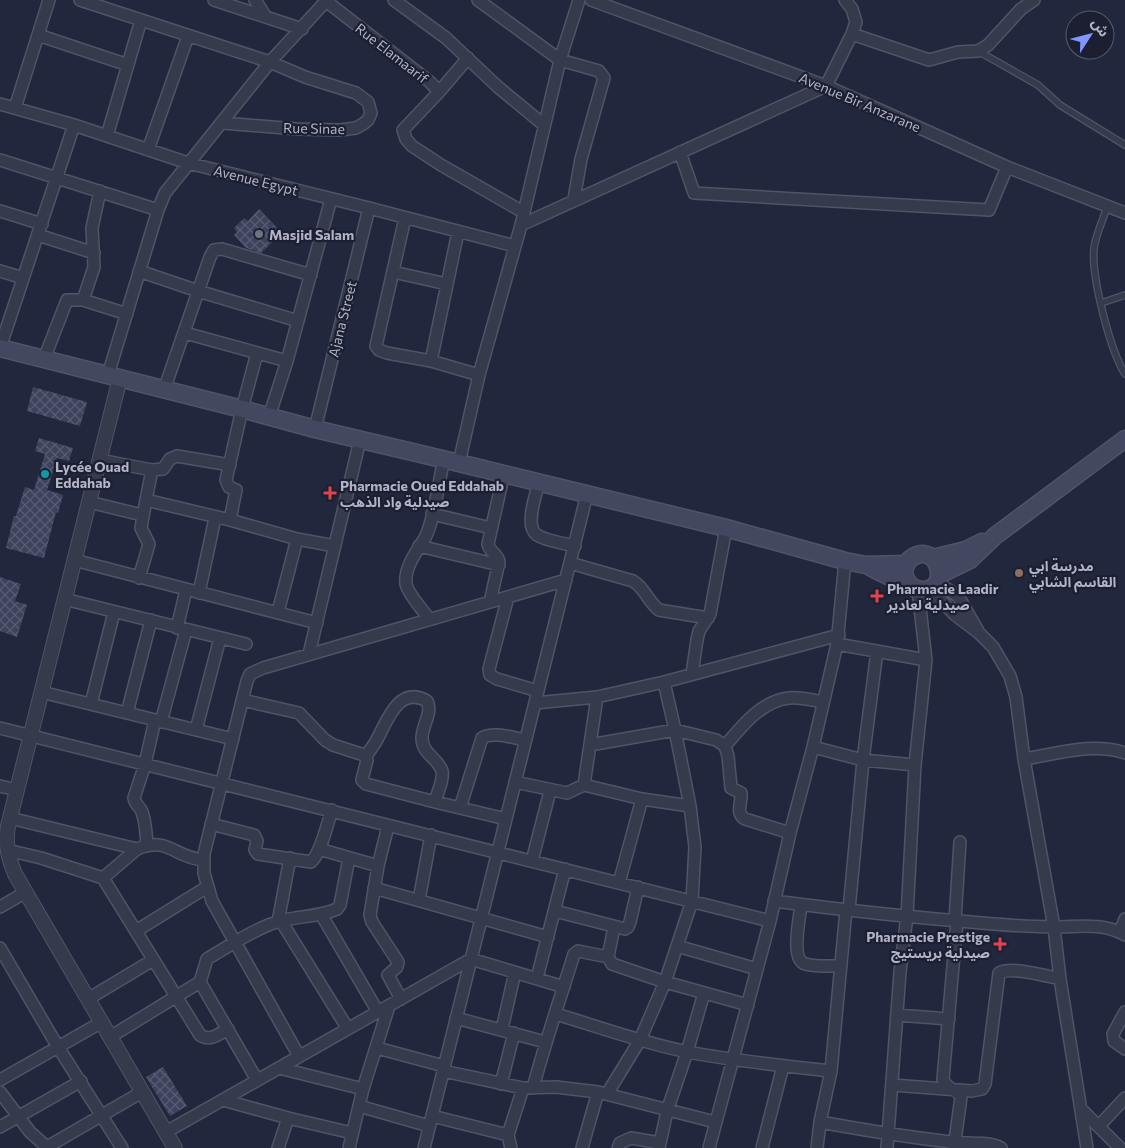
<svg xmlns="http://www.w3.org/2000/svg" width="1125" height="1148" viewBox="0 0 1125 1148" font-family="Commissioner,'Noto Sans Arabic',sans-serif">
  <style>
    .building { fill: url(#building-cross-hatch) }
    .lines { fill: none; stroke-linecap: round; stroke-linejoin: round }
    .service-casing { stroke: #505467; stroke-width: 8 }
    .minor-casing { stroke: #505467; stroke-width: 14 }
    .tertiary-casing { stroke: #505467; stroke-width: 16 }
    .secondary-casing { stroke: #505467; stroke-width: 19 }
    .service { stroke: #353a4c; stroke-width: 5.5 }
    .minor { stroke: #353a4c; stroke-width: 11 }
    .tertiary { stroke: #353a4c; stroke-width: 14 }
    .secondary { stroke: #434760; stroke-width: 16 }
    .worship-dot { fill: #6b7280; stroke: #1b1f31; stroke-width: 2 }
    .culture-dot { fill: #0f9aa8; stroke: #1b1f31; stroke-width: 2 }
    .health-dot { fill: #e0444e; stroke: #1b1f31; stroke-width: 2 }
    .education-dot { fill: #8d6e63; stroke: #1b1f31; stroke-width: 2 }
    .labels { text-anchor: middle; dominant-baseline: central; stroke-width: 4.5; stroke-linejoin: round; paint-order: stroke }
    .street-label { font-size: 14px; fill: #b1b4c8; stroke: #1b1f31 }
    .poi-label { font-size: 14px; font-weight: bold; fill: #b1b4c8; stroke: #1b1f31; text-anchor: start }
  </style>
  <defs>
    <pattern id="building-cross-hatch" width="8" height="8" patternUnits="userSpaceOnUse" patternTransform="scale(1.25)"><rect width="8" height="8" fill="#3d435d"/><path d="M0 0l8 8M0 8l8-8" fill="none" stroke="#575c73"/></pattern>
  </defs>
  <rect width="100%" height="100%" fill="#21273c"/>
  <!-- building -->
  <path class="building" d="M 259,209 L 282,233 L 261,253 L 246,248 L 234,235 L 237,232 L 234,228 L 244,218 L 248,221 Z
    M 33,387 L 87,402 L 80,426 L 27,411 Z
    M 39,438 L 73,448 L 69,461 L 57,458 L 47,490 L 63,495 L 58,513 L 56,512 L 44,558 L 6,548 L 14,516 L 16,516 L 25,487 L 34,490 L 45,454 L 35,451 Z
    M 0,577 L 21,584 L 15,601 L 27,605 L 17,637 L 0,631 Z
    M 163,1067 L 187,1106 L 170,1116 L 146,1077 Z"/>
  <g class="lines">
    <!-- service casing -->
    <g class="service-casing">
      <path id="service" d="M 978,51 L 1038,85 L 1060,105 L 1125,145
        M 1107,207 C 1103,220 1096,234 1094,248 C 1091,276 1110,350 1125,374
        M 1101,303 L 1125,295"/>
    </g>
    <!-- minor casing -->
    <g class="minor-casing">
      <path id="minor" d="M 80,0 L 270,62 L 305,77 L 356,93 L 368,102 L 371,113 L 368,120 L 363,124 L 356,128 L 340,130 L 297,129 L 222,123
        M 214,0 L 302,29
        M 255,0 L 266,17
        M 394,0 L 446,38 L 498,87 L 544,125
        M 478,0 L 560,60 L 599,71 L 604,78 L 581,159 L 574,199
        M 591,0 L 826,86 L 1007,167 L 1125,213
        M 326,1 L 430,82 L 439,92 L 403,130 L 406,139 L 412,146 L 441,165 L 523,212
        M 852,34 L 929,60 L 958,52 L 978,51 L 988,45 L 1021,9 L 1034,0
        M 38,35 L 128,65
        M 439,92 L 468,58
        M 0,104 L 74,125 L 188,163 L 369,208 L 515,246
        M 15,108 L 49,0
        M 107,136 L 141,20
        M 148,150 L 188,36
        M 680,152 L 694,193 L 989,210 L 1007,167
        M 0,160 L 158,210
        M 0,211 L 42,224
        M 405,218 L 376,346 L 379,350 L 387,353 L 431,361 L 479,375
        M 521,225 L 826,86 L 852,34 L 856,22 L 852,9 L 845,0
        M 38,235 L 94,253
        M 0,271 L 23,278
        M 139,271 L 198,291 L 298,321
        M 393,272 L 447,284
        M 83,300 L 94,267 L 92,228 L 100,191
        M 185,333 L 287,361
        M 0,348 L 74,125
        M 44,359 L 67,300 L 83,300 L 127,314
        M 431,361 L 458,232
        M 108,375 L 158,210 L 165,193 L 270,62 L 327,0
        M 164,390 L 210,257 L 214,250 L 222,249 L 311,275
        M 269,417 L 287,361 L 331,199
        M 315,429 L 369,208
        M 100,460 L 152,470 L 163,469 L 170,459 L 177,456 L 230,465
        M 459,463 L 479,375 L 521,225 L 560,60 L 579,0
        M 539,482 C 536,495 524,526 537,535 C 546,541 563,543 575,546
        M 146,500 L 152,470
        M 89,502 L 142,515
        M 432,514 L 491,528
        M 230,520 L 236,490 L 229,487 L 226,480 L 242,409 L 257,353
        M 419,546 L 499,565
        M 74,560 L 317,623
        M 570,563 L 633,581 C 645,588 648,602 659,610 L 708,618
        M 139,578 L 149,544 L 141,528 L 146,500 L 230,520 L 297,539 L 335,546
        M 936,582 L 958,596 L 978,631
        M 922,590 L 943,602 L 954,614 L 979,633 L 993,647 L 1010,676 L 1016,697 L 1024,759 L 1054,927 L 1060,979 L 1087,1148
        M 199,593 L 215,518
        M 508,597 L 489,669 L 490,675 L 497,679 L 538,691
        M 64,599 L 246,644
        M 490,602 L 499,562 C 498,554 489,552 488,544 L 504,473
        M 278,612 L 297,539
        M 429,619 C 423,610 408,594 406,584 C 404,567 417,551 425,538 C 434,521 439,480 444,459
        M 177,628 L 186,590
        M 837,644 L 926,660
        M 309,654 L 360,440
        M 692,674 L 697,640 L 699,631 L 710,614 L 726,528
        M 41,692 L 233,739
        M 242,700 L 299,713 L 325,740 L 333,745 L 364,755 L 367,760 L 362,780 L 366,784 L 435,802 L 506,819
        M 535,703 L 597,697 L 664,682 L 839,635
        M 91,704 L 114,612
        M 127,713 L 151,620
        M 161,722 L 186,630
        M 0,728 L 770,921
        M 196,730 L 220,638
        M 590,745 L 675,730 L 716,740 L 725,746 L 728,756 L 731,788 L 741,793 C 742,803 735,813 745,819 L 790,833
        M 725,746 C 741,727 761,701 789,698 C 800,697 812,700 823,702
        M 813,747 L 863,760 L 915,765
        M 366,756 C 369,752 372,747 375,743 C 386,725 397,684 427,701 C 433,713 422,725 422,738 C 422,754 438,758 442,771 C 444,780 437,793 435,802
        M 1024,759 C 1057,754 1093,742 1125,753
        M 515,782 L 567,793 L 584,785 L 597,697
        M 584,785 L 642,799 L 690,806
        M 0,786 L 17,790
        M 460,808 L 482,738 C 493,731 513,738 526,740
        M 10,818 L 137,849 C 169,836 173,857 203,860
        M 211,824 L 254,835 L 257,841 L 255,850 L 258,854 L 311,862 C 321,853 327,824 332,810
        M 388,826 L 378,866 L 370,915 L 372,922 L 398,962 L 397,967 L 388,975 L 401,999
        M 147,845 C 146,834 146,823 142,812 C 140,806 135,805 134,798 L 145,764 L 155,720
        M 319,849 L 378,866
        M 7,850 L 41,858 L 103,878 L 137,849
        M 532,861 L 550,791
        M 103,878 L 200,1035 C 210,1042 219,1034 228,1029
        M 619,883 L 642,799
        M 374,888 L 548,937
        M 419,900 L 431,835
        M 774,901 C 836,909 898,916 960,921 C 991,924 1023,927 1055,927 C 1079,927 1102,922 1125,935
        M 801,905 C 800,917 790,959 805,964 C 816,967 830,966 841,966
        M 0,907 L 26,892
        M 849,910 L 863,760 L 877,651
        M 555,911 L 625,929 L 628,927 L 630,922 L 638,887
        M 321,914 L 378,1012
        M 955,920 L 960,842
        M 281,921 L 348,1029
        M 278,922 L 290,858
        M 614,927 L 608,957 L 612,964 L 665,982 L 748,1005
        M 136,931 L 207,887
        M 1120,932 L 1125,919
        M 677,946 L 757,969
        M 0,948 L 58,1047 L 122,1148
        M 537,978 L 565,869
        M 200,982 L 257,1080
        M 88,999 L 153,960
        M 1125,1012 L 1113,1034 L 1114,1041 L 1125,1049
        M 556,1014 C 599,1027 643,1043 688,1052 C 735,1061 783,1066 831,1071
        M 897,1015 L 949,1019
        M 456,1018 L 545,1042
        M 502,1029 L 515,972
        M 110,1037 L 200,982 L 207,959 C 227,947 258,927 280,921 C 299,916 319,917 337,909 L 340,905 L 349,858
        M 377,1048 L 444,1066
        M 299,1056 L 212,901 L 204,873 L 204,854 L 247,681 L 250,674 L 263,668 L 566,580
        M 279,1068 L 363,1089
        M 443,1071 L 523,1088 L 556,1087 L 598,1092 L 715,1122
        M 0,1080 L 102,1022
        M 501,1084 L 514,1033
        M 892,1085 L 972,1091 L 982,1089 L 985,1084 L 999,973 C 1011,966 1046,976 1060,979
        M 533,1088 C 545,1043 560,999 574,954 L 578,951 L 608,957
        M 0,1092 L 30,1132 L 48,1148
        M 607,1094 L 640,1040 L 665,982 L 692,901 L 695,847 L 690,806 L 675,730 L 664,682
        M 223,1100 L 288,1118 L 352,1133
        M 359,1106 L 429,1126
        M 1081,1109 L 1120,1148
        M 432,1116 L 508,1135
        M 820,1122 C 864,1130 907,1137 951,1142 C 965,1144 989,1141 1001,1148
        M 1099,1126 L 1125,1098
        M 0,1127 L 81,1081
        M 166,1132 L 471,959 L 564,987
        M 47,1147 L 142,1092
        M 278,1148 L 288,1118
        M 349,1148 L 363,1089 L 389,1006
        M 424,1148 L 587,494
        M 511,1148 L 508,1135 L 523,1088
        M 582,1148 L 598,1092
        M 618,1148 L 620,1143 L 631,1138 L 660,1143
        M 659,1148 L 667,1111 L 687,1052 L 704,993
        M 709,1148 L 770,921 L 790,833 L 813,747 L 837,644 L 845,561
        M 762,1148 L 783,1066
        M 817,1148 L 820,1122 L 831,1071 L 846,910
        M 887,1148 L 900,972 L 907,916 L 915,765 L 926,660 L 918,590
        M 954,1148 L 961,1097 C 958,1089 946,1090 943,1079 L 957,921"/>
    </g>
    <!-- tertiary casing -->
    <g class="tertiary-casing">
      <path id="tertiary" d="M 120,378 L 8,826 C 5,843 8,857 15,874 L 175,1148"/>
    </g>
    <!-- secondary casing -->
    <g class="secondary-casing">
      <path id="secondary" d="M 0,348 L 242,409 L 315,429 L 459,463 L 726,528 L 845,561 L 866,565 L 906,564
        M 933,558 L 966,550 L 982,542
        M 870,567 C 880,572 912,589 921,590 C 954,592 937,536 909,560 C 902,569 903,578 911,586
        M 939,575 L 970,560 L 995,536 L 1125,439"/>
    </g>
    <!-- service -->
    <use href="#service" class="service"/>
    <!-- minor -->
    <use href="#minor" class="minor"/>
    <!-- tertiary -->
    <use href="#tertiary" class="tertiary"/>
    <!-- secondary -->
    <use href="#secondary" class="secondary"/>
  </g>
  <!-- markers -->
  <circle class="worship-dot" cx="259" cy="234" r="5"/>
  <circle class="culture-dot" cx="45" cy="474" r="5"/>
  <g class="health-dot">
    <path d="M327.5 485.5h5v5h5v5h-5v5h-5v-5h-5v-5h5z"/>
    <path d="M874.5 588.5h5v5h5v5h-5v5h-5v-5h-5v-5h5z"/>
    <path d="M997.5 936.5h5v5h5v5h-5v5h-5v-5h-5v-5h5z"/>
  </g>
  <circle class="education-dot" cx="1019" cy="573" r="5"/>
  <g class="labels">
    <!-- street labels -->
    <g class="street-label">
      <text transform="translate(392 53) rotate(38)">Rue Elamaarif</text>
      <text transform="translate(860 102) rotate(23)">Avenue Bir Anzarane</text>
      <text transform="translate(314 128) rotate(1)">Rue Sinae</text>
      <text transform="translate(256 180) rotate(14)">Avenue Egypt</text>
      <text transform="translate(342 319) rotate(-76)">Ajana Street</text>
    </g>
    <!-- poi labels -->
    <g class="poi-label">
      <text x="269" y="234">Masjid Salam</text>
      <text x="55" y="466">Lycée Ouad<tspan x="55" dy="16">Eddahab</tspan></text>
      <text x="340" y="485">Pharmacie Oued Eddahab<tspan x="340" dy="16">صيدلية واد الذهب</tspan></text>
      <text x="1029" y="565">مدرسة ابي<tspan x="1029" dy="16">القاسم الشابي</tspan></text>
      <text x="887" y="588">Pharmacie Laadir<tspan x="887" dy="16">صيدلية لعادير</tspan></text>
      <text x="990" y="936" text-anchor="end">Pharmacie Prestige<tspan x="990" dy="16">صيدلية بريستيج</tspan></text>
    </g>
  </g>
  <!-- north arrow -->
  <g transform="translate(1090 35) rotate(54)"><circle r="24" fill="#1b1f31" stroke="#575b6d"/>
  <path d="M0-4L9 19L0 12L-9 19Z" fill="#8196fd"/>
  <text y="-8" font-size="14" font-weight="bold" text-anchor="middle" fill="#b1b4c8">ش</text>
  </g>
</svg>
